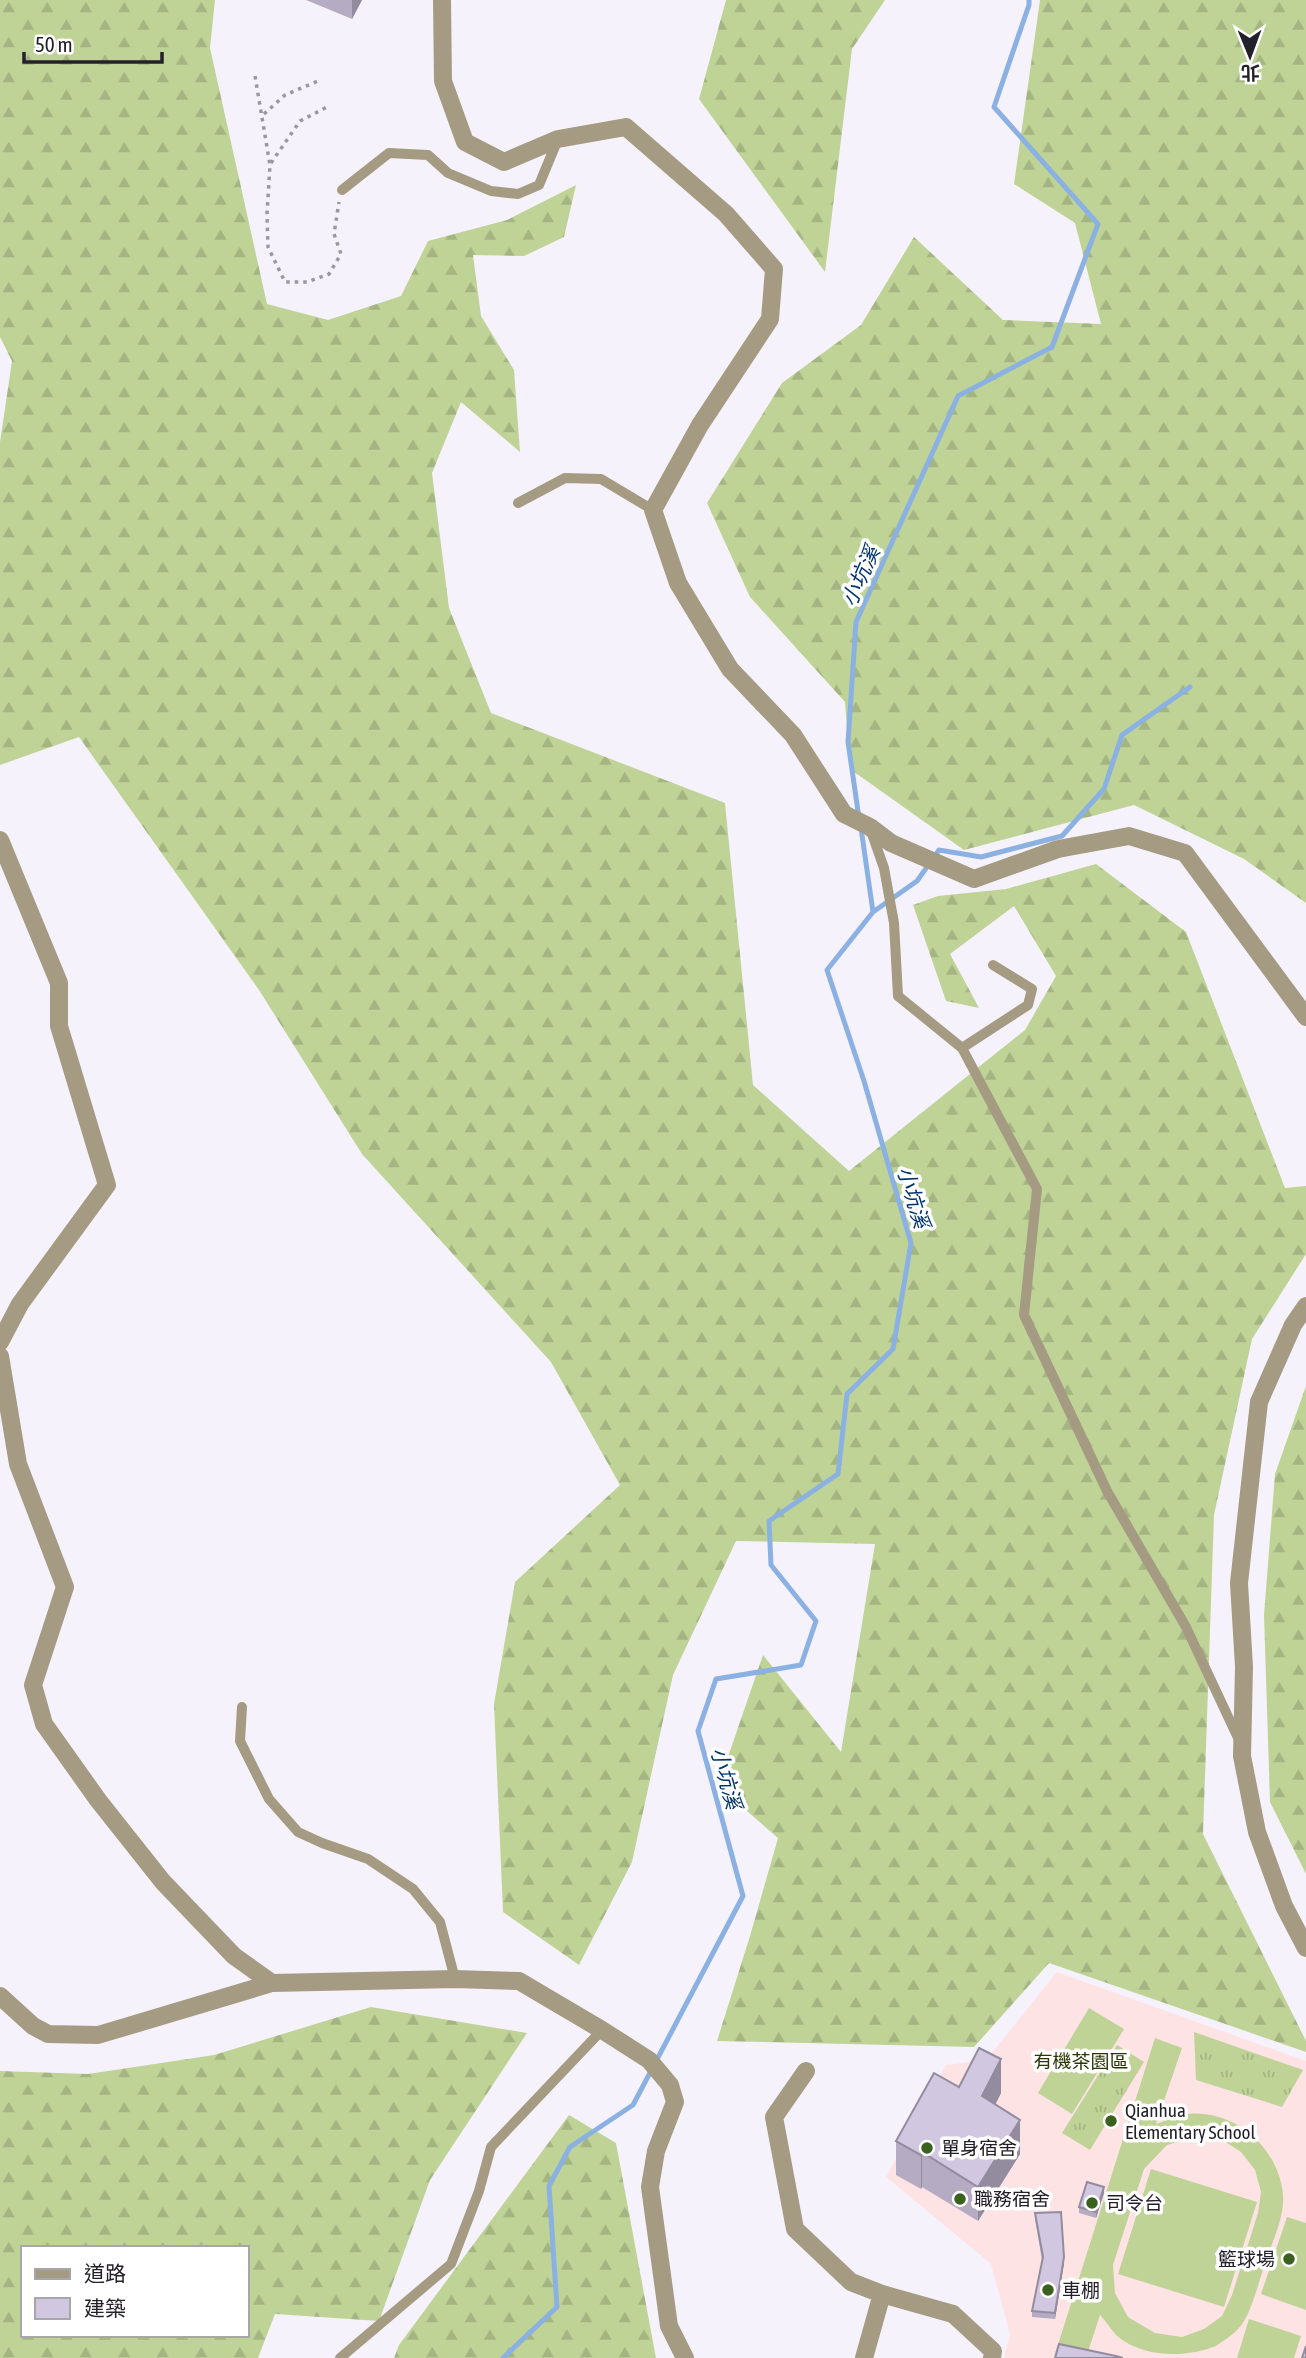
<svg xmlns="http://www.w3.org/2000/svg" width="1306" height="2358" viewBox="0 0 1306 2358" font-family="'Asap Condensed','Noto Sans TC',sans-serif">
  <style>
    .education { fill: #fee3e5 }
    .grass { fill: url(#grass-tufts) }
    .forest { fill: url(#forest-firs); fill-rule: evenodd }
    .garden { fill: #bfd397; fill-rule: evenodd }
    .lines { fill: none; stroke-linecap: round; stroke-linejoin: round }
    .stream { stroke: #8bb1e3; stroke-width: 5 }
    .path { stroke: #9b97a0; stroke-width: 3.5; stroke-dasharray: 3.5 5; stroke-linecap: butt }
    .service { stroke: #a59b82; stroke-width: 10 }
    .minor { stroke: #a59b82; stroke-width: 18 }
    .tertiary { stroke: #a59b82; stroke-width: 18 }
    .wall { fill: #b5abc2 }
    .shaded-wall { fill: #938b9e }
    .building { fill: #d2c7e1; stroke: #938b9e; stroke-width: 2 }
    .poi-dot { fill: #3a621e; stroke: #fff; stroke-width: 2.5 }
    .labels { text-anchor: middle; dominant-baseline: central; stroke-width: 7; stroke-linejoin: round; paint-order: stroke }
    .park-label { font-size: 19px; fill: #2a3607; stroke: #fff }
    .poi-label { font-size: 19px; fill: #242029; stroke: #fff; text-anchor: start }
    .water-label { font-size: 21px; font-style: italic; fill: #00346e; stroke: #fff }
  </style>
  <defs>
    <pattern id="grass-tufts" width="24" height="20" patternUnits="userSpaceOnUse" patternTransform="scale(1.75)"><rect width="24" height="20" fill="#bfd397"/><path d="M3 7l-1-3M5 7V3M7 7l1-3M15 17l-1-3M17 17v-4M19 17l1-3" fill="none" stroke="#a4b582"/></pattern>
    <pattern id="forest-firs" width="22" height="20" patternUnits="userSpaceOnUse" patternTransform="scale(1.75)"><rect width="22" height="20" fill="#bfd397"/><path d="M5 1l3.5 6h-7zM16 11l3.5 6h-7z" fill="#a4b582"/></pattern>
  </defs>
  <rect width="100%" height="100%" fill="#f6f2fc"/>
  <!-- education -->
  <path class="education" d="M 1057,1972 L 1306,2061 L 1306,2349 L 1303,2358 L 1004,2358 L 1010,2334 L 991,2264 L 886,2177 L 946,2065 L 986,2060 Z"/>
  <!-- grass -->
  <path class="grass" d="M 1194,2032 L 1303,2070 L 1282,2107 L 1196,2080 Z
    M 1117,2045 L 1144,2062 L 1090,2150 L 1062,2133 Z"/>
  <!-- forest -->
  <path class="forest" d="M 0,0 L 215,0 L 210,48 L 267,304 L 328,320 L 401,296 L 428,241 L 507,220 L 576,185 L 564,237 L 524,256 L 473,255 L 481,316 L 514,370 L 520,452 L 461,402 L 432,473 L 449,608 L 491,713 L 725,803 L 753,1085 L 849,1171 L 1025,1030 L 1056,976 L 1014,906 L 950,954 L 979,1008 L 946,1001 L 913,905 L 938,896 L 1006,889 L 1096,864 L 1186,932 L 1285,1188 L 1306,1186 L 1306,1254 L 1252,1339 L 1214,1515 L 1203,1834 L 1306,2041 L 1306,2052 L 1049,1963 L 974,2047 L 717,2041 L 750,1936 L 778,1838 L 718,1786 L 763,1655 L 841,1752 L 875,1544 L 736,1541 L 673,1675 L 632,1862 L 579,1965 L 503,1912 L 494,1704 L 515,1582 L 620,1485 L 551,1362 L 362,1154 L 259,990 L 79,737 L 0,765 L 0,442 L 12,361 L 0,337 Z
    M 726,0 L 885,0 L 852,49 L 825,272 L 699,99 Z
    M 1040,0 L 1306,0 L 1306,903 L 1244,859 L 1134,805 L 964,850 L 850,769 L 845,702 L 750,597 L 707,503 L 782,383 L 861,325 L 914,237 L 1003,320 L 1101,324 L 1075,223 L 1014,184 Z
    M 1306,1386 L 1306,1874 L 1270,1802 L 1264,1615 L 1275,1474 Z
    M 371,2007 L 527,2033 L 430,2180 L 379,2321 L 275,2314 L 258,2358 L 0,2358 L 0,2071 L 88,2074 L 214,2055 ZM 23,2248 L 247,2248 L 247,2335 L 23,2335 Z
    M 569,2115 L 616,2143 L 656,2358 L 394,2358 L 399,2345 Z"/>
  <!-- garden -->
  <path class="garden" d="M 1089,2008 L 1124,2029 L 1072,2114 L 1038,2093 Z
    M 1155,2038 L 1182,2048 L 1156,2124 C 1164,2122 1172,2116 1180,2115 C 1230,2105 1278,2145 1283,2194 C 1285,2216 1273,2240 1266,2261 C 1260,2277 1253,2307 1244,2321 C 1238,2332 1226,2339 1216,2346 C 1185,2358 1144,2358 1117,2336 C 1111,2330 1106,2321 1100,2315 L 1086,2358 L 1069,2358 L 1055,2354 ZM 1196,2137 L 1224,2141 L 1241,2152 L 1255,2170 L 1261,2192 L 1258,2213 L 1232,2295 L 1222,2316 L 1204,2329 L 1182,2337 L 1155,2333 L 1128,2317 L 1115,2293 L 1113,2265 L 1144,2169 L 1167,2145 Z
    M 1151,2169 L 1257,2202 L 1224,2307 L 1118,2274 Z
    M 1287,2217 L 1306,2223 L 1306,2310 L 1261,2294 Z
    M 1249,2319 L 1301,2336 L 1294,2358 L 1237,2358 Z"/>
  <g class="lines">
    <!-- stream -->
    <path class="stream" d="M 859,818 L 848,742 L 856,622 L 958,396 L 1052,347 L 1098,224 L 994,107 L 1029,5 L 1029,0
      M 873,912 L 917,881 L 939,850 L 981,857 L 1062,836 L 1104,789 L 1122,735 L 1190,687
      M 503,2358 L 557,2307 L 549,2186 L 570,2147 L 633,2105 L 743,1896 L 698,1731 L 716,1679 L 801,1665 L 816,1621 L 771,1565 L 769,1521 L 838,1474 L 847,1394 L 893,1349 L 911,1243 L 864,1081 L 827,970 L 873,912 L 861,828"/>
    <!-- path -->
    <path class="path" d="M 255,76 L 270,165 L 267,214 L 268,247 L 285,282 L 307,282 L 329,274 L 341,254 L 334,234 L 339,202
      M 264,114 L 285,95 L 318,81
      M 271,163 L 300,121 L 327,107"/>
    <!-- service -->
    <path class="service" d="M 342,190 L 389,153 L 428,155 L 448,173 L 491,191 L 518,194 L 539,185 L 558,139
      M 518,503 L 565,478 L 601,479 L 653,510
      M 871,831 L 884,868 L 894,923 L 898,996 L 962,1048 L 1037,1189 L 1024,1315 L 1107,1491 L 1186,1627 L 1239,1740
      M 962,1048 L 1028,1005 L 1032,989 L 993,965
      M 242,1707 L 240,1741 L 269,1799 L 298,1832 L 322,1843 L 368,1859 L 413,1889 L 440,1922 L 455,1979
      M 340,2358 L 451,2264 L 479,2191 L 491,2147 L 602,2030"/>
    <!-- minor -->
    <path class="minor" d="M 442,0 L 443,81 L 465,142 L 504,162 L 558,139 L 626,127 L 726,214 L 774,269 L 770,319 L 700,425 L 653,510 L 678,583 L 730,669 L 793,735 L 844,814 L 870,827 L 891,843 L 974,879 L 1058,849 L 1129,836 L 1185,853 L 1306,1017
      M 0,840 L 59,983 L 59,1026 L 107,1185 L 20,1304 L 0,1342
      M 1306,1306 L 1293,1325 L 1259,1402 L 1239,1583 L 1244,1667 L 1242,1756 L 1257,1832 L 1284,1906 L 1306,1948
      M 0,1356 L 18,1464 L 65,1587 L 33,1685 L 44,1724 L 98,1800 L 163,1882 L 234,1956 L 272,1983
      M 806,2071 L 774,2117 L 795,2229 L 851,2282 L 882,2294 L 953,2314 L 993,2351 L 992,2358
      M 864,2358 L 882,2294"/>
    <!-- tertiary -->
    <path class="tertiary" d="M 0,1996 L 33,2026 L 48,2034 L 98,2035 L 272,1983 L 455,1979 L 519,1981 L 602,2030 L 649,2060 L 670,2085 L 675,2102 L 656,2151 L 650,2187 L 669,2326 L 685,2358"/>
  </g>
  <!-- wall -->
  <path class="wall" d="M 306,0 L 362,0 L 352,19 Z
    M 959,2087 L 1001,2093 L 995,2105 L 1020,2154 L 978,2221 L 922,2187 L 921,2189 L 896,2175 L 896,2141 Z
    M 1104,2193 L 1096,2218 L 1079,2213 L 1079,2207 Z
    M 1035,2213 L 1064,2263 L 1055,2319 L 1032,2317 L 1032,2311 L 1042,2260 L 1035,2219 Z"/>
  <!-- shaded-wall -->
  <path class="shaded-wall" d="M 352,0 L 362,0 L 352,19 Z
    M 1001,2059 L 1001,2093 L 982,2131 L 982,2096 Z
    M 1020,2120 L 1020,2154 L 978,2221 L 978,2187 Z
    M 922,2152 L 922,2187 L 921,2189 L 921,2155 Z
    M 1104,2187 L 1104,2193 L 1096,2218 L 1096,2212 Z
    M 1064,2257 L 1064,2263 L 1055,2319 L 1055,2313 Z"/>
  <!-- building -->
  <path class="building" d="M 979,2048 L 1001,2059 L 982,2096 L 1020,2120 L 978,2187 L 922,2152 L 921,2155 L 896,2141 L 934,2073 L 959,2087 Z
    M 1087,2182 L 1104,2187 L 1096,2212 L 1079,2207 Z
    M 1061,2212 L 1064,2257 L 1055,2313 L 1032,2311 L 1043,2257 L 1035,2213 Z
    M 1059,2344 L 1116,2356 L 1123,2358 L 1055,2358 Z
    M 1306,2346 L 1306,2358 L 1302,2358 Z"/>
  <!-- markers -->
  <g class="poi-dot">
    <circle cx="1111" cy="2121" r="7"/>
    <circle cx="927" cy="2148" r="7"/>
    <circle cx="960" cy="2199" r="7"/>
    <circle cx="1092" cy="2203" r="7"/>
    <circle cx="1289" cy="2259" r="7"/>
    <circle cx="1048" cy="2290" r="7"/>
  </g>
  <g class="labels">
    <!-- park labels -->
    <g class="park-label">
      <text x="1081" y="2061">有機茶園區</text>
    </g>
    <!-- poi labels -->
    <g class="poi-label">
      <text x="1125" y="2110">Qianhua<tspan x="1125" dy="22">Elementary School</tspan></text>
      <text x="941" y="2148">單身宿舍</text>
      <text x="974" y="2199">職務宿舍</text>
      <text x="1106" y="2203">司令台</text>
      <text x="1275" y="2259" text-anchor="end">籃球場</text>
      <text x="1062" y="2290">車棚</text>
    </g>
    <!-- water labels -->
    <g class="water-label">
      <text transform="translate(860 576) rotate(-66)">小坑溪</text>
      <text transform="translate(914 1197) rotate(73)">小坑溪</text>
      <text transform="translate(727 1778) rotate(75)">小坑溪</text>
    </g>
  </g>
  <!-- legend -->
  <rect x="21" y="2246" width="228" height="91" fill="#ffffff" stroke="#a7a6a9" stroke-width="2"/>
  <rect x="35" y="2269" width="35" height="10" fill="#a59b82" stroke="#a7a6a9" stroke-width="2"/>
  <text x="84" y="2281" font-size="21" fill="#242029">道路</text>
  <rect x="35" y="2298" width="35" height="21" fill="#d2c7e1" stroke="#a7a6a9" stroke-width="2"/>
  <text x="84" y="2316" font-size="21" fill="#242029">建築</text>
  <!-- north arrow -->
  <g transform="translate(1250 56) rotate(179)" stroke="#ffffff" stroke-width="5" paint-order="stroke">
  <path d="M0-5L12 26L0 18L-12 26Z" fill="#242029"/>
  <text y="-10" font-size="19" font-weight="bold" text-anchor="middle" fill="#242029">北</text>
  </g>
  <!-- scale -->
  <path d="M24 52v10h138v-10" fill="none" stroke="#242029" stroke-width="3.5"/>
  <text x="35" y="52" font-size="21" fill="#242029" stroke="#ffffff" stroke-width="5" paint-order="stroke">50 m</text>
</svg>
